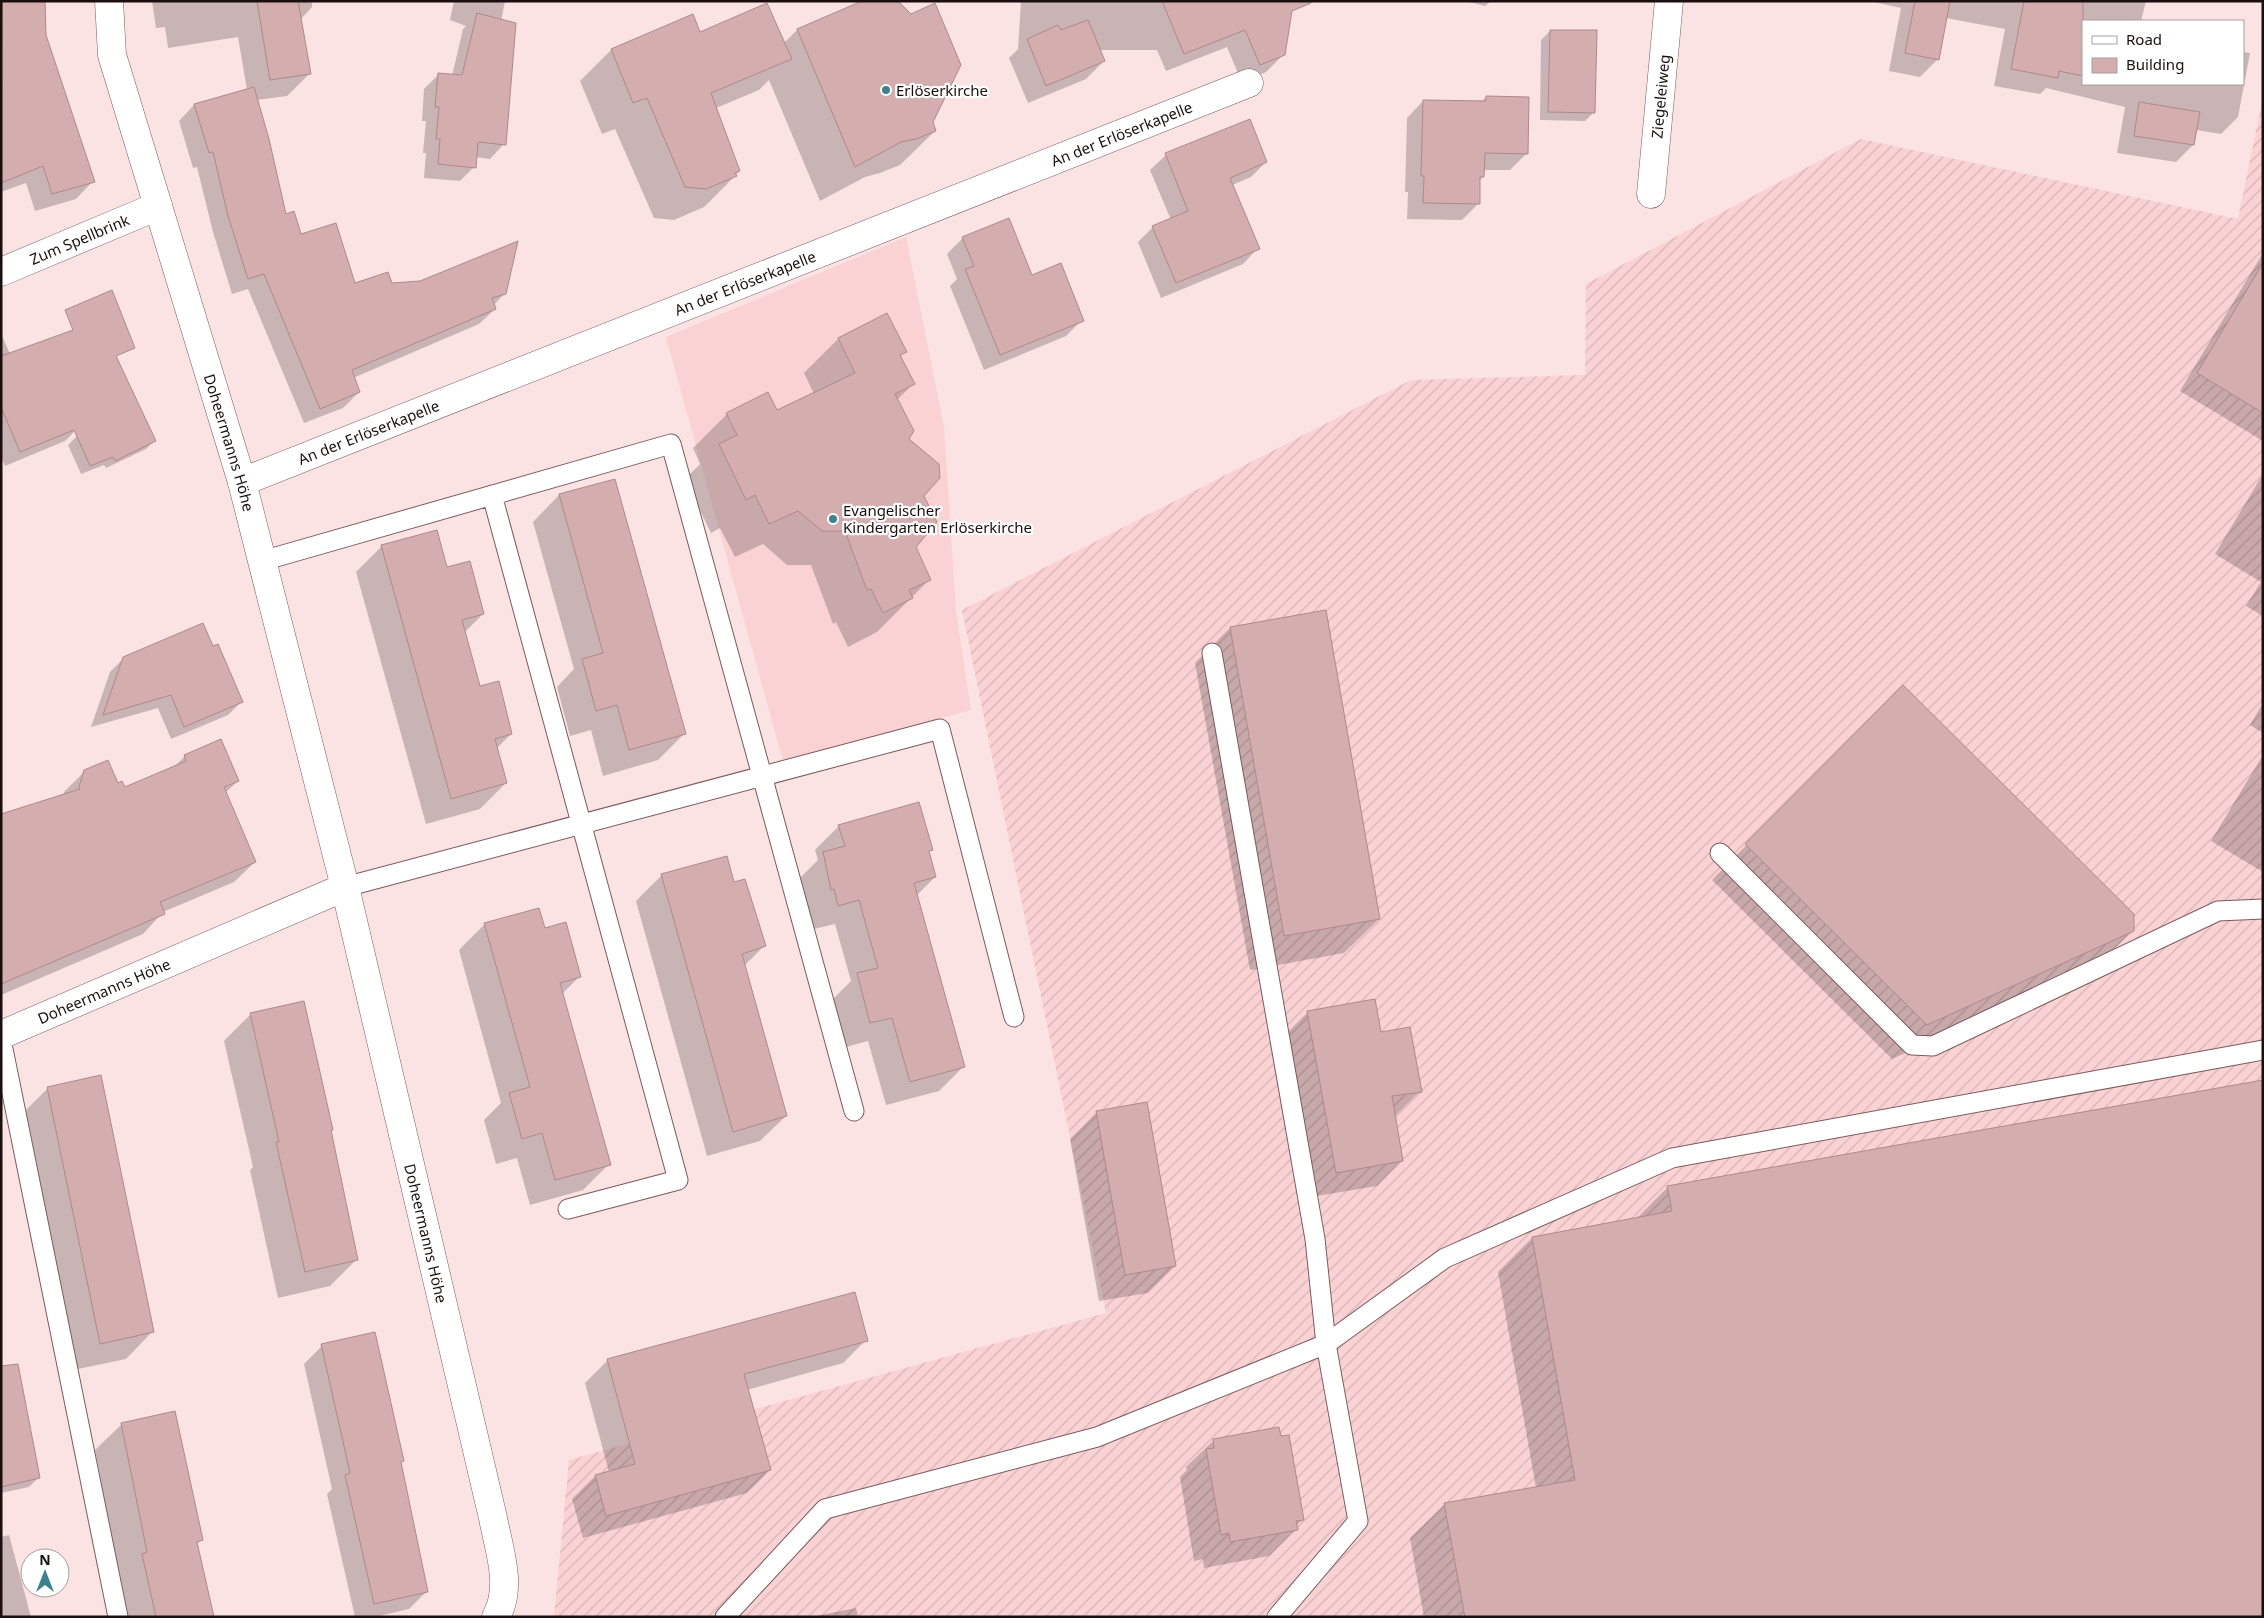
<svg xmlns="http://www.w3.org/2000/svg" width="2264" height="1618" viewBox="0 0 2264 1618" font-family="'Noto Sans',sans-serif">
  <style>
    .built { fill: #fad2d4 }
    .industrial { fill: url(#industrial-furrows) }
    .shadow { fill: #0003 }
    .building { fill: #d4adaf; stroke: #ae898a }
    .lines { fill: none; stroke-linecap: round; stroke-linejoin: round }
    .lane-casing { stroke: #7c5a5c; stroke-width: 21 }
    .street-casing { stroke: #7c5a5c; stroke-width: 29 }
    .lane { stroke: #fff; stroke-width: 19 }
    .street { stroke: #fff; stroke-width: 28 }
    .poi-dot { fill: #3c828e; stroke: #fff; stroke-width: 2 }
    .labels { text-anchor: middle; dominant-baseline: central; stroke-width: 4.5; stroke-linejoin: round; paint-order: stroke }
    .poi-label { font-size: 15px; fill: #1b0e0f; stroke: #fff; text-anchor: start }
    .street-label { font-size: 15px; fill: #1b0e0f; stroke: #fff }
  </style>
  <defs>
    <pattern id="industrial-furrows" width="10" height="10" patternUnits="userSpaceOnUse" patternTransform="scale(1.25)"><rect width="10" height="10" fill="#fad2d4"/><path d="M-1 1l2-2M0 10L10 0M9 11l2-2" fill="none" stroke="#d6b3b5"/></pattern>
  </defs>
  <rect width="100%" height="100%" fill="#fbe2e3"/>
  <!-- built -->
  <path class="built" d="M 906,237 L 944,427 L 956,611 L 971,710 L 783,761 L 666,337 Z"/>
  <!-- industrial -->
  <path class="industrial" d="M 2263,97 L 2263,1617 L 554,1617 L 569,1460 L 1106,1313 L 962,610 L 1411,380 L 1585,375 L 1586,284 L 1861,139 L 2238,219 Z"/>
  <!-- shadow -->
  <path class="shadow" d="M 152,1 L 312,1 L 312,7 L 300,20 L 310,73 L 287,96 L 256,100 L 285,215 L 300,236 L 354,285 L 391,284 L 505,293 L 494,305 L 495,309 L 479,324 L 353,378 L 359,392 L 343,408 L 304,423 L 248,289 L 232,294 L 213,232 L 197,167 L 193,168 L 179,121 L 194,105 L 247,90 L 238,37 L 168,48 L 165,27 L 156,28 Z
    M 454,1 L 505,1 L 501,21 L 504,144 L 490,159 L 475,157 L 474,167 L 460,181 L 424,178 L 426,153 L 423,153 L 426,121 L 422,121 L 424,89 L 439,74 L 452,76 L 463,29 L 466,26 L 450,20 Z
    M 865,1 L 935,131 L 900,165 L 880,173 L 865,177 L 820,201 L 769,80 L 759,90 L 716,108 L 739,171 L 735,176 L 704,207 L 674,220 L 654,218 L 615,129 L 602,134 L 580,81 L 611,50 L 700,33 L 784,43 L 797,30 Z
    M 1021,1 L 1263,1 L 1284,54 L 1266,72 L 1242,83 L 1227,47 L 1166,71 L 1157,50 L 1099,50 L 1104,61 L 1086,79 L 1028,103 L 1009,58 L 1018,49 Z
    M 1466,1 L 1491,1 L 1485,6 Z
    M 1869,1 L 2146,1 L 2141,21 L 2083,21 L 2083,84 L 2243,84 L 2243,52 L 2250,53 L 2238,117 L 2221,134 L 2196,130 L 2193,145 L 2176,162 L 2117,153 L 2125,107 L 2046,88 L 2040,94 L 1994,86 L 2005,29 L 1946,18 L 1938,59 L 1920,77 L 1889,71 L 1901,8 Z
    M 4,23 L 44,35 L 93,181 L 76,199 L 35,211 L 26,183 L 1,192 L 1,25 Z
    M 1550,31 L 1594,112 L 1585,121 L 1540,120 L 1541,40 Z
    M 1486,97 L 1526,154 L 1510,170 L 1483,170 L 1483,177 L 1479,181 L 1478,204 L 1462,220 L 1407,219 L 1408,192 L 1405,192 L 1407,118 L 1423,101 L 1481,102 Z
    M 1166,155 L 1266,162 L 1251,177 L 1232,185 L 1258,248 L 1243,264 L 1161,298 L 1138,242 L 1153,227 L 1171,220 L 1150,170 Z
    M 963,238 L 1082,320 L 1066,336 L 984,370 L 950,286 L 957,279 L 947,254 Z
    M 2263,253 L 2263,441 L 2180,391 Z
    M 887,314 L 905,352 L 900,357 L 913,384 L 897,400 L 923,496 L 914,547 L 930,579 L 877,632 L 848,647 L 836,622 L 833,624 L 811,565 L 787,565 L 763,544 L 735,557 L 720,528 L 711,533 L 685,479 L 700,464 L 693,448 L 727,414 L 776,411 L 814,394 L 804,373 L 838,339 Z
    M 1,333 L 10,354 L 80,426 L 65,441 L 5,466 L 1,456 Z
    M 77,436 L 154,441 L 146,449 L 106,468 L 104,465 L 81,474 L 68,445 Z
    M 2263,474 L 2263,616 L 2246,606 L 2261,582 L 2215,554 Z
    M 559,495 L 684,734 L 658,760 L 603,776 L 591,730 L 570,736 L 557,687 L 574,669 L 533,522 Z
    M 382,546 L 483,614 L 464,633 L 479,687 L 511,734 L 496,749 L 506,783 L 480,809 L 426,824 L 356,572 Z
    M 1230,628 L 1379,919 L 1344,953 L 1250,970 L 1195,663 Z
    M 124,658 L 241,702 L 228,715 L 171,739 L 158,708 L 91,727 L 110,672 Z
    M 1903,687 L 2132,931 L 2097,966 L 1892,1059 L 1712,880 Z
    M 2263,703 L 2263,733 L 2250,725 Z
    M 2263,755 L 2263,872 L 2211,841 Z
    M 185,756 L 238,781 L 225,793 L 255,862 L 234,882 L 163,912 L 143,934 L 1,995 L 1,815 L 63,796 L 64,792 L 85,771 L 124,789 L 173,768 Z
    M 839,826 L 931,850 L 928,853 L 935,877 L 916,896 L 963,1067 L 939,1091 L 886,1105 L 868,1041 L 846,1047 L 833,999 L 851,981 L 835,924 L 814,929 L 810,913 L 807,914 L 800,878 L 818,860 L 815,850 Z
    M 662,875 L 733,883 L 764,946 L 744,966 L 786,1116 L 760,1141 L 707,1156 L 636,901 Z
    M 485,924 L 544,930 L 580,976 L 562,994 L 609,1164 L 583,1190 L 530,1205 L 517,1158 L 496,1164 L 484,1120 L 501,1103 L 459,950 Z
    M 1308,1012 L 1420,1091 L 1394,1117 L 1402,1160 L 1377,1186 L 1311,1197 L 1282,1038 Z
    M 251,1014 L 330,1131 L 357,1259 L 330,1286 L 278,1298 L 250,1170 L 253,1167 L 224,1041 Z
    M 48,1088 L 152,1332 L 126,1359 L 73,1370 L 21,1115 Z
    M 1097,1112 L 1175,1266 L 1148,1293 L 1099,1301 L 1070,1139 Z
    M 1668,1187 L 2263,1617 L 1424,1617 L 1410,1538 L 1445,1504 L 1536,1488 L 1498,1272 L 1532,1238 L 1636,1219 Z
    M 866,1340 L 843,1363 L 747,1390 L 770,1470 L 747,1493 L 583,1538 L 572,1499 L 595,1476 L 609,1472 L 585,1383 L 608,1360 Z
    M 322,1346 L 403,1461 L 400,1464 L 427,1591 L 409,1609 L 375,1617 L 355,1617 L 327,1494 L 332,1489 L 304,1364 Z
    M 1,1413 L 38,1478 L 29,1487 L 1,1493 Z
    M 122,1424 L 201,1540 L 197,1544 L 212,1617 L 123,1617 L 116,1581 L 120,1577 L 95,1450 Z
    M 1213,1441 L 1303,1519 L 1296,1526 L 1296,1529 L 1269,1556 L 1204,1568 L 1203,1559 L 1194,1561 L 1180,1477 L 1187,1470 L 1186,1467 Z
    M 9,1535 L 31,1617 L 1,1617 L 1,1537 Z
    M 856,1608 L 858,1617 L 811,1617 Z"/>
  <!-- building -->
  <path class="building" d="M 2,1 L 45,1 L 46,35 L 95,182 L 52,194 L 43,166 L 1,183 Z
    M 257,1 L 298,1 L 311,74 L 270,80 Z
    M 862,1 L 898,1 L 911,14 L 935,3 L 961,65 L 933,122 L 936,131 L 916,139 L 901,142 L 855,167 L 797,29 Z
    M 1162,1 L 1311,1 L 1311,3 L 1292,11 L 1285,55 L 1260,65 L 1245,30 L 1184,54 Z
    M 1915,1 L 1950,1 L 1939,60 L 1905,53 Z
    M 2024,1 L 2083,1 L 2083,76 L 2059,71 L 2058,78 L 2011,69 Z
    M 767,3 L 792,59 L 711,93 L 740,171 L 735,173 L 737,176 L 706,189 L 685,187 L 647,98 L 633,103 L 611,49 L 693,14 L 700,32 Z
    M 477,13 L 516,23 L 506,145 L 478,142 L 476,168 L 438,164 L 440,139 L 436,139 L 439,107 L 435,107 L 438,73 L 462,75 Z
    M 1088,20 L 1105,61 L 1046,86 L 1027,39 L 1058,25 L 1061,30 Z
    M 1550,30 L 1597,30 L 1595,113 L 1548,112 Z
    M 254,87 L 269,139 L 286,214 L 294,211 L 301,234 L 336,223 L 355,283 L 388,272 L 392,283 L 420,281 L 518,241 L 506,294 L 492,298 L 496,309 L 352,370 L 360,392 L 320,409 L 264,274 L 248,279 L 228,216 L 213,152 L 209,153 L 194,104 Z
    M 1486,96 L 1529,97 L 1528,154 L 1485,153 L 1484,177 L 1480,177 L 1480,204 L 1423,203 L 1424,176 L 1421,176 L 1423,100 L 1486,101 Z
    M 2139,102 L 2200,112 L 2194,145 L 2134,136 Z
    M 1250,119 L 1267,162 L 1230,178 L 1260,249 L 1176,283 L 1152,226 L 1188,211 L 1165,153 Z
    M 1009,218 L 1032,275 L 1061,263 L 1084,321 L 1000,355 L 965,269 L 974,266 L 962,237 Z
    M 2263,263 L 2263,413 L 2197,373 Z
    M 112,290 L 135,348 L 116,356 L 156,441 L 115,461 L 113,457 L 90,466 L 74,430 L 20,452 L 1,407 L 1,356 L 73,330 L 65,310 Z
    M 887,313 L 907,352 L 900,355 L 915,384 L 895,394 L 914,431 L 909,439 L 939,464 L 940,478 L 924,496 L 937,522 L 916,547 L 931,580 L 909,590 L 913,598 L 883,613 L 871,589 L 867,590 L 845,531 L 822,531 L 798,511 L 769,524 L 755,495 L 746,500 L 719,444 L 737,435 L 726,413 L 768,392 L 777,410 L 855,373 L 838,338 Z
    M 615,479 L 686,734 L 629,750 L 617,705 L 596,711 L 582,659 L 603,653 L 559,494 Z
    M 437,530 L 447,567 L 470,561 L 484,614 L 462,620 L 480,686 L 499,681 L 512,734 L 495,739 L 507,783 L 451,799 L 381,545 Z
    M 1326,610 L 1380,919 L 1284,936 L 1230,627 Z
    M 203,623 L 213,646 L 218,644 L 243,702 L 184,727 L 171,695 L 103,715 L 123,657 Z
    M 1903,685 L 2134,914 L 2134,931 L 1927,1025 L 1745,844 Z
    M 221,739 L 239,781 L 224,787 L 256,862 L 160,902 L 165,914 L 1,984 L 1,814 L 80,789 L 79,787 L 84,770 L 108,760 L 118,783 L 122,781 L 125,787 L 186,761 L 184,755 Z
    M 919,802 L 933,850 L 929,851 L 936,877 L 914,883 L 965,1067 L 910,1082 L 892,1018 L 870,1023 L 857,973 L 878,968 L 859,900 L 838,906 L 834,889 L 831,890 L 823,852 L 845,846 L 838,825 Z
    M 727,856 L 734,882 L 745,879 L 766,946 L 742,954 L 787,1116 L 733,1132 L 661,874 Z
    M 539,908 L 545,928 L 566,922 L 581,977 L 560,983 L 611,1165 L 555,1180 L 542,1133 L 522,1139 L 509,1093 L 530,1087 L 484,923 Z
    M 1375,999 L 1381,1032 L 1410,1027 L 1422,1092 L 1392,1096 L 1403,1161 L 1336,1173 L 1307,1011 Z
    M 304,1001 L 333,1130 L 331,1130 L 358,1260 L 305,1272 L 276,1142 L 279,1142 L 250,1013 Z
    M 101,1075 L 154,1332 L 100,1344 L 47,1087 Z
    M 2263,1080 L 2263,1617 L 1465,1617 L 1444,1503 L 1575,1480 L 1532,1237 L 1672,1211 L 1667,1186 Z
    M 1147,1102 L 1176,1266 L 1125,1275 L 1096,1111 Z
    M 855,1292 L 868,1341 L 744,1374 L 771,1470 L 606,1516 L 595,1475 L 635,1464 L 607,1359 Z
    M 375,1332 L 404,1461 L 401,1462 L 428,1592 L 374,1604 L 345,1475 L 350,1473 L 321,1344 Z
    M 18,1364 L 40,1478 L 1,1487 L 1,1366 Z
    M 175,1411 L 203,1540 L 197,1542 L 214,1617 L 156,1617 L 142,1554 L 147,1552 L 121,1423 Z
    M 1279,1427 L 1281,1436 L 1289,1435 L 1304,1520 L 1296,1521 L 1298,1530 L 1230,1542 L 1229,1533 L 1221,1535 L 1206,1449 L 1214,1448 L 1213,1439 Z"/>
  <g class="lines">
    <!-- lane casing -->
    <g class="lane-casing">
      <path id="lane" d="M 492,495 L 678,1180 L 568,1209
        M 262,561 L 671,444 L 854,1111
        M 1212,653 L 1315,1239 L 1326,1344 L 1358,1521 L 1277,1617
        M 1720,853 L 1912,1045 L 1933,1046 L 2218,911 L 2263,909
        M 345,887 L 940,729 L 1014,1017
        M 1,1039 L 118,1617
        M 725,1617 L 825,1509 L 1097,1437 L 1326,1344 L 1445,1258 L 1672,1158 L 2263,1050"/>
    </g>
    <!-- street casing -->
    <g class="street-casing">
      <g id="street">
        <path id="s1" d="M 109,1 L 112,55 L 242,482 L 345,887 L 493,1518 C 499,1550 513,1587 496,1617"/>
        <path id="s2" d="M 1651,194 L 1669,1"/>
        <path id="s3" d="M 1,272 L 158,206"/>
        <path id="s4" d="M 242,482 L 1249,83"/>
        <path id="s5" d="M 1,1035 L 345,887"/>
      </g>
    </g>
    <!-- lane -->
    <use href="#lane" class="lane"/>
    <!-- street -->
    <use href="#street" class="street"/>
  </g>
  <!-- markers -->
  <g class="poi-dot">
    <circle cx="886" cy="90" r="5"/>
    <circle cx="833" cy="519" r="5"/>
  </g>
  <g class="labels">
    <!-- poi labels -->
    <g class="poi-label">
      <text x="896" y="90">Erlöserkirche</text>
      <text x="843" y="510">Evangelischer<tspan x="843" dy="17">Kindergarten Erlöserkirche</tspan></text>
    </g>
    <!-- street labels -->
    <g class="street-label">
      <text stroke="none"><textPath href="#s2" startOffset="98">Ziegeleiweg</textPath></text>
      <text stroke="none"><textPath href="#s4" startOffset="946">An der Erlöserkapelle</textPath></text>
      <text stroke="none"><textPath href="#s3" startOffset="85">Zum Spellbrink</textPath></text>
      <text stroke="none"><textPath href="#s4" startOffset="541">An der Erlöserkapelle</textPath></text>
      <text stroke="none"><textPath href="#s4" startOffset="136">An der Erlöserkapelle</textPath></text>
      <text stroke="none"><textPath href="#s1" startOffset="459">Doheermanns Höhe</textPath></text>
      <text stroke="none"><textPath href="#s5" startOffset="112">Doheermanns Höhe</textPath></text>
      <text stroke="none"><textPath href="#s1" startOffset="1274">Doheermanns Höhe</textPath></text>
    </g>
  </g>
  <!-- border -->
  <rect width="2264" height="1618" fill="none" stroke="#1b0e0f" stroke-width="5"/>
  <!-- legend -->
  <rect x="2082" y="20" width="162" height="65" fill="#ffffff" stroke="#a49f9f"/>
  <rect x="2092" y="36" width="25" height="8" fill="#ffffff" stroke="#a49f9f"/>
  <text x="2126" y="45" font-size="15" fill="#1b0e0f">Road</text>
  <rect x="2092" y="58" width="25" height="15" fill="#d4adaf" stroke="#a49f9f"/>
  <text x="2126" y="70" font-size="15" fill="#1b0e0f">Building</text>
  <!-- north arrow -->
  <g transform="translate(45 1573)"><circle r="24" fill="#ffffff" stroke="#a49f9f"/>
  <path d="M0-4L9 19L0 12L-9 19Z" fill="#3c828e"/>
  <text y="-8" font-size="14" font-weight="bold" text-anchor="middle" fill="#1b0e0f">N</text>
  </g>
</svg>
